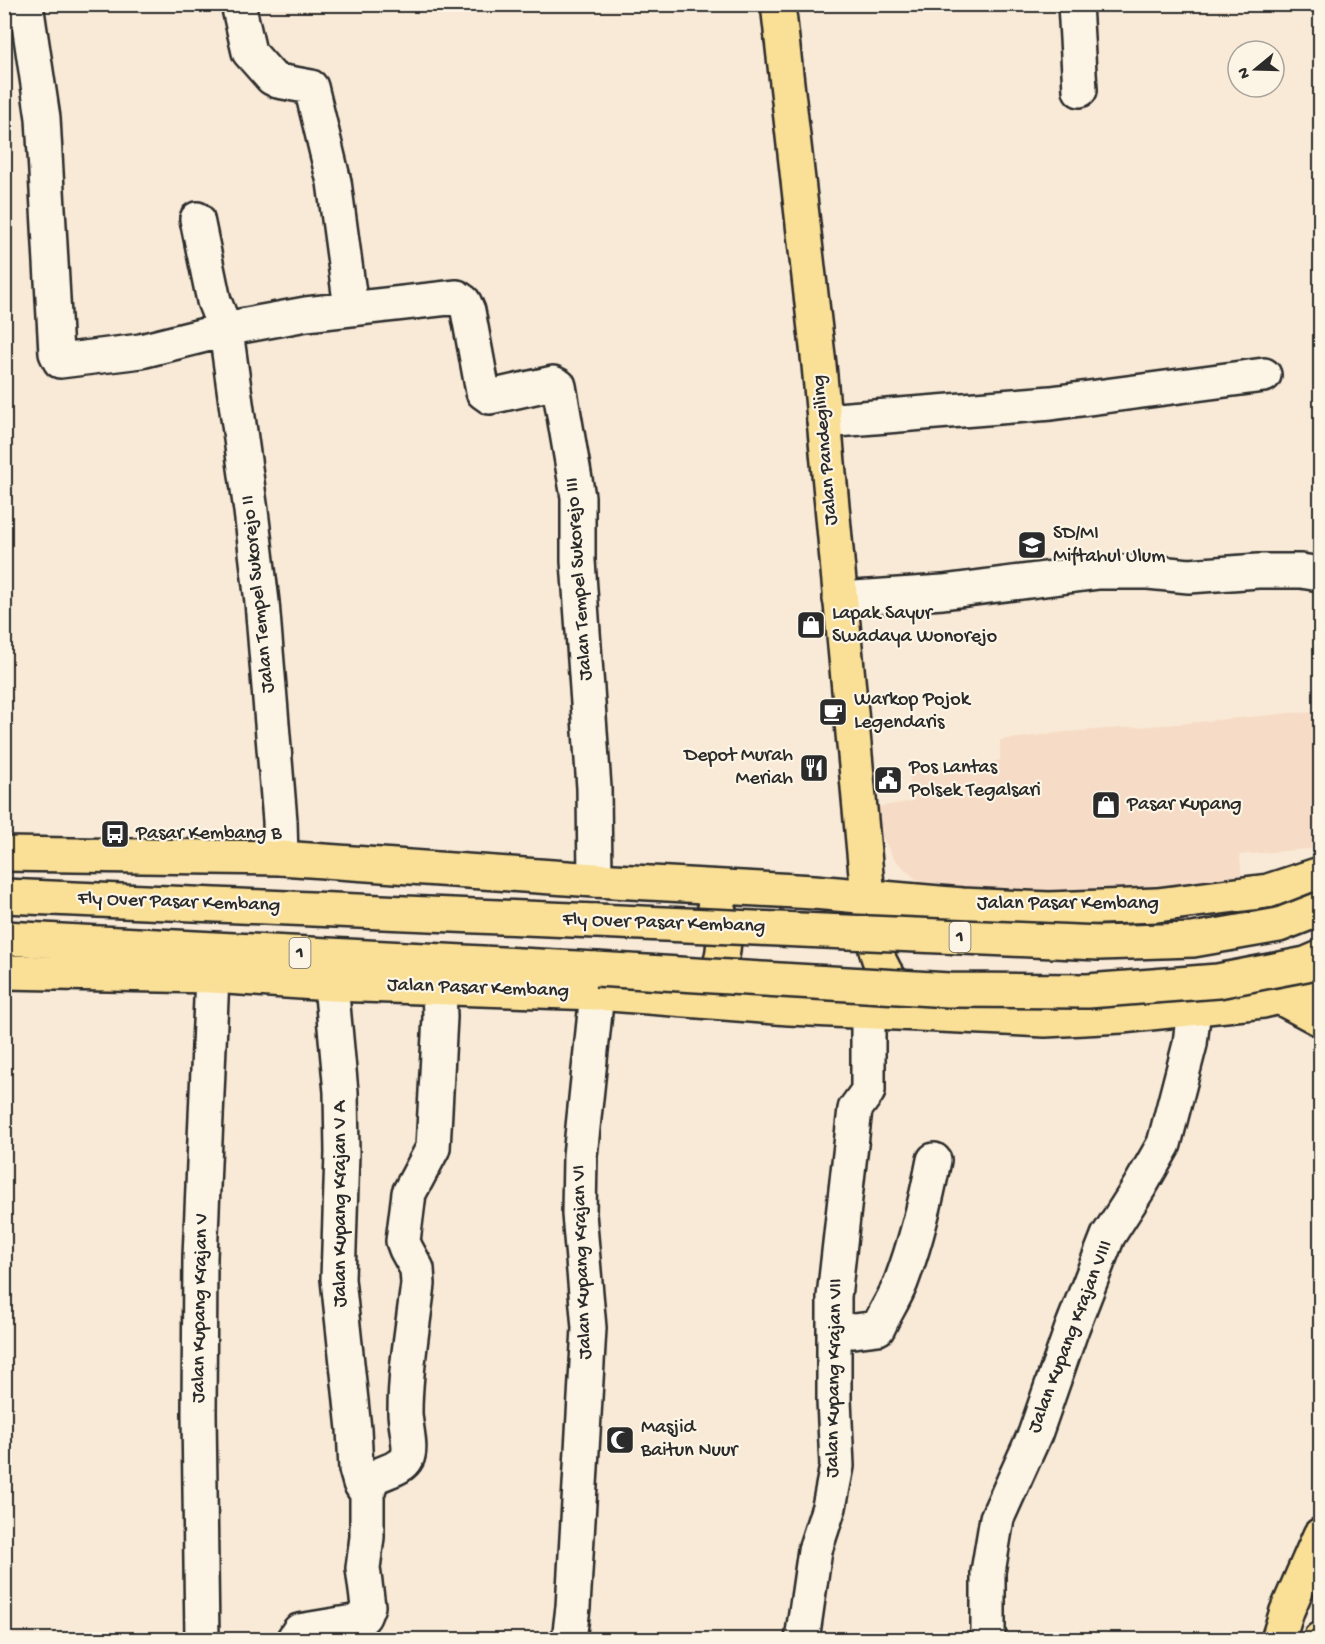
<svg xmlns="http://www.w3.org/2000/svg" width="1325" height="1644" viewBox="0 0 1325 1644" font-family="'Gochi Hand',sans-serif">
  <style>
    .built { fill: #f6dcc6 }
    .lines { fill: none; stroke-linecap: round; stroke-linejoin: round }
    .minor-casing { stroke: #2b2b2b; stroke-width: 38 }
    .major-casing { stroke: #2b2b2b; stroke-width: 38 }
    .highway-casing { stroke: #2b2b2b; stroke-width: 38 }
    .minor { stroke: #fcf5e5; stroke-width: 33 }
    .major { stroke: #fadf96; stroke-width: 33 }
    .highway { stroke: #fadf96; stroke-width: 33 }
    .highway-bridge-casing { stroke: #2b2b2b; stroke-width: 38; stroke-linecap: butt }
    .highway-bridge { stroke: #fadf96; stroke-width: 33 }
    .labels { text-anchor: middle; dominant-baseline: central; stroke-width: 4.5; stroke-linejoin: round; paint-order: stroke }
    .shield { fill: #fcf5e5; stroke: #6a6863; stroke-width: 1.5 }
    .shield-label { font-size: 18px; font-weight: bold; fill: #2b2b2b }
    .street-label { font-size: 20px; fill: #2b2b2b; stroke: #fcf5e5 }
    .poi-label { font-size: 20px; fill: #2b2b2b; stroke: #fcf5e5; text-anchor: start }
  </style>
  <rect width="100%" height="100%" fill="#f9ead7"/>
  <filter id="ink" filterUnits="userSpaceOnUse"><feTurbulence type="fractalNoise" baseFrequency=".0167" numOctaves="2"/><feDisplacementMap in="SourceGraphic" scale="12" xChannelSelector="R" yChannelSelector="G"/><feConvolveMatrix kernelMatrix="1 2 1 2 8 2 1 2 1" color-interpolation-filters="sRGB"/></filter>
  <g filter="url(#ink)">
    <!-- built -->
    <path class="built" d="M 1320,712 L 1320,848 L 1240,855 L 1242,879 L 1112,896 L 924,887 L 894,859 L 877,828 L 870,808 L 913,801 L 910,791 L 909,767 L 973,766 L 1000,760 L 1000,740 L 1065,732 L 1176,724 L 1288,713 Z"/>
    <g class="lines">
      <!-- minor casing -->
      <g class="minor-casing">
        <path id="minor" d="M 26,4 L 43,118 L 56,353 L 60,361 L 141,351 L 241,326 L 306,314 L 457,297 L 464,302 L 468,311 L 483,392 L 490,397 L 553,383 L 559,386 L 578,497 L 578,561 L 594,788 L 595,880
          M 238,4 L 249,52 L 272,78 L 278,81 L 311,87 L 334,182 L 351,308
          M 1075,4 L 1080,90
          M 197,219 L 214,301 L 226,331 L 251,511 L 262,602 L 280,821 L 281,858
          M 824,421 L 1051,403 L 1264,375
          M 840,599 L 943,592 L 1099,572 L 1148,572 L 1189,576 L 1258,571 L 1301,571 L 1320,574
          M 331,984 L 341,1092 L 342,1153 L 338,1279 L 354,1429 L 356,1469 L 360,1483 L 367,1494
          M 834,1329 L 854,1331 L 878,1328 C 885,1312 895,1298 901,1282 C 916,1242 926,1201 934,1160
          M 202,1640 L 199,1413 L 200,1257 L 212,976
          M 293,1640 L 299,1631 L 359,1621 L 364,1616 L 368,1606 L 363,1568 L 367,1537 L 367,1494 L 372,1479 C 382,1471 401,1470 407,1458 C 412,1448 405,1424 405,1412 C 405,1369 413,1326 418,1284 L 417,1269 L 406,1249 L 403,1241 L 409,1193 L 433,1148 L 440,1017 L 439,988
          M 569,1640 L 573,1607 L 589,1328 L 579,1214 L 580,1156 L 597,993
          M 802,1640 L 815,1550 L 829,1507 L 837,1466 L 834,1400 L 834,1297 L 855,1109 L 868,1091 L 868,1011
          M 988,1640 L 988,1572 L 997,1518 L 1035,1434 L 1072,1328 L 1108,1236 L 1140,1186 L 1164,1144 L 1190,1044 L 1194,1008"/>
      </g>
      <!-- major casing -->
      <g class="major-casing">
        <path id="major" d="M 778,4 L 819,365 L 868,896 C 874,940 872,974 914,1001
          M 4,854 L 281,858 L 595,880 L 814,892 L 962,905 L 1049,909 L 1157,905 L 1268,891 L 1320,874
          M 4,972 L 212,976 L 331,984 L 597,993 L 789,1008 L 1045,1020 L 1122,1016 L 1263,1001 L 1320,987
          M 1279,997 L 1320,1019
          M 704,1001 C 723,971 732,933 714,900
          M 1278,1640 L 1287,1611 L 1320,1535
          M 1320,1640 L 1320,1639"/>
      </g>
      <!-- highway casing -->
      <g class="highway-casing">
        <path id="highway" d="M 4,896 L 596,921
          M 4,938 L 596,969"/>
      </g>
      <!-- minor -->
      <use href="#minor" class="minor"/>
      <!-- major -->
      <use href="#major" class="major"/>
      <!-- highway -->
      <use href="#highway" class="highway"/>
      <!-- highway-bridge casing -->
      <g class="highway-bridge-casing">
        <path id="highway-bridge" d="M 596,921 L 1099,943 L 1193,940 L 1279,925 L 1320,909
          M 596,969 L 949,990 L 1088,991 L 1218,981 L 1306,964 L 1320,958"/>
      </g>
      <!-- highway-bridge -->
      <use href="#highway-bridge" class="highway-bridge"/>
    </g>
  </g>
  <!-- icons -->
  <defs>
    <g id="school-square" transform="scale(1.5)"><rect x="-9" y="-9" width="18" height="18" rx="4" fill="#2b2b2b" stroke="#fcf5e5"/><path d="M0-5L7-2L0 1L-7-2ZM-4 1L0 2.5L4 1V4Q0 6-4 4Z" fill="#fff"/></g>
    <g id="shop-square" transform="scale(1.5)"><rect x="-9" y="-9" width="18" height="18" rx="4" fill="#2b2b2b" stroke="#fcf5e5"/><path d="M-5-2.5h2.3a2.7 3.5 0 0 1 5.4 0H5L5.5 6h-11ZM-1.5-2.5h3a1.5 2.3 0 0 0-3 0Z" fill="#fff"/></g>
    <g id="cafe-square" transform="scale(1.5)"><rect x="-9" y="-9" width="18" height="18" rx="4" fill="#2b2b2b" stroke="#fcf5e5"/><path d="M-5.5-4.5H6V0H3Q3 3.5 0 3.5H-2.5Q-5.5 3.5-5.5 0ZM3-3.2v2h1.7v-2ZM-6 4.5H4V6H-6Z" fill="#fff"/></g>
    <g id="restaurant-square" transform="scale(1.5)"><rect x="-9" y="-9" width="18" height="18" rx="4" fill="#2b2b2b" stroke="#fcf5e5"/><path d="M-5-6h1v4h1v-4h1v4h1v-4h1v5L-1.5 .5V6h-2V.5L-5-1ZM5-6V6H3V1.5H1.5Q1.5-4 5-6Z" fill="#fff"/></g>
    <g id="civic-square" transform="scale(1.5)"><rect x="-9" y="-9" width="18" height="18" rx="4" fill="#2b2b2b" stroke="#fcf5e5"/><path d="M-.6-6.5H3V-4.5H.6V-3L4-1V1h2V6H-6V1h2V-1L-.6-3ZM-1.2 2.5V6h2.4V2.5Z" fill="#fff"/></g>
    <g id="bus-square" transform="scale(1.5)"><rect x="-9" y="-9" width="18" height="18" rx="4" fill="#2b2b2b" stroke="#fcf5e5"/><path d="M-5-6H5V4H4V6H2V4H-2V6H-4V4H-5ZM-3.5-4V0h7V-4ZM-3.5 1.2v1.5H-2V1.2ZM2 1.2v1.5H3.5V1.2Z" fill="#fff"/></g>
    <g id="mosque-square" transform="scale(1.5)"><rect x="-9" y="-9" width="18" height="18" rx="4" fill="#2b2b2b" stroke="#fcf5e5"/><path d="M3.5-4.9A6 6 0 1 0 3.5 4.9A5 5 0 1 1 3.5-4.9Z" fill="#fff"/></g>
  </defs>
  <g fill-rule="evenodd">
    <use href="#school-square" x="1032" y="545"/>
    <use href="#shop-square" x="811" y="625"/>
    <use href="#cafe-square" x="833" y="712"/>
    <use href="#restaurant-square" x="814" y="768"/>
    <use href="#civic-square" x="888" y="780"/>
    <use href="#shop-square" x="1106" y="805"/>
    <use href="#bus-square" x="115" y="834"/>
    <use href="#mosque-square" x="620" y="1440"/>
  </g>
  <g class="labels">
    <!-- shield labels -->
    <g class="shield">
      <rect x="949.5" y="922" width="21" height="30" rx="4.5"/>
      <rect x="289.5" y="938" width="21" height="30" rx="4.5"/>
    </g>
    <g class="shield-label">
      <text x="960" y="937">1</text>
      <text x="300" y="953">1</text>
    </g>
    <!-- street labels -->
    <g class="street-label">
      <text transform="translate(826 450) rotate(-95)">Jalan Pandegiling</text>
      <text transform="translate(580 579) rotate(-94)">Jalan Tempel Sukorejo III</text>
      <text transform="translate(259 594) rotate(-96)">Jalan Tempel Sukorejo II</text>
      <text transform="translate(179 903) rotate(2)">Fly Over Pasar Kembang</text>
      <text x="1068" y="904">Jalan Pasar Kembang</text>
      <text transform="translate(664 924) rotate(2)">Fly Over Pasar Kembang</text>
      <text transform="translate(478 989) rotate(2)">Jalan Pasar Kembang</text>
      <text transform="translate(341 1204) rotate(-90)">Jalan Kupang Krajan V A</text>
      <text transform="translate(583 1262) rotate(-92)">Jalan Kupang Krajan VI</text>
      <text transform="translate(201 1308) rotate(-89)">Jalan Kupang Krajan V</text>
      <text transform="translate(1071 1337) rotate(-69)">Jalan Kupang Krajan VIII</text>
      <text transform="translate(835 1378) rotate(-89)">Jalan Kupang Krajan VII</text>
    </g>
    <!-- poi labels -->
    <g class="poi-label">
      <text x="1053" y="534">SD/MI<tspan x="1053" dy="23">Miftahul Ulum</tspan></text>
      <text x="832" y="614">Lapak Sayur<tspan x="832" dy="23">Swadaya Wonorejo</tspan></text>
      <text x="854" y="700">Warkop Pojok<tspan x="854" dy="23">Legendaris</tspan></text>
      <text x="793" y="756" text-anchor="end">Depot Murah<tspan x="793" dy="23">Meriah</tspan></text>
      <text x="909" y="768">Pos Lantas<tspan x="909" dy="23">Polsek Tegalsari</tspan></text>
      <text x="1127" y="805">Pasar Kupang</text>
      <text x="136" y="834">Pasar Kembang B</text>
      <text x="641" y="1428">Masjid<tspan x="641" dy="23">Baitun Nuur</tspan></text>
    </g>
  </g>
  <!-- margin -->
  <rect width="1325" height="1644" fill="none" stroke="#fcf5e5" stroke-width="24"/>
  <rect x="12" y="12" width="1301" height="1620" fill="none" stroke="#2b2b2b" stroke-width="2" filter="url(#ink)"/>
  <!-- north arrow -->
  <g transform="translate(1256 69) rotate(251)"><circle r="28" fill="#fcf5e5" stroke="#a8a49b" stroke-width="1.5"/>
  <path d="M0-4.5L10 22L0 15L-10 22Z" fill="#2b2b2b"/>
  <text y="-9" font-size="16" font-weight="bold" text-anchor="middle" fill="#2b2b2b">N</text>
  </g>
</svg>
